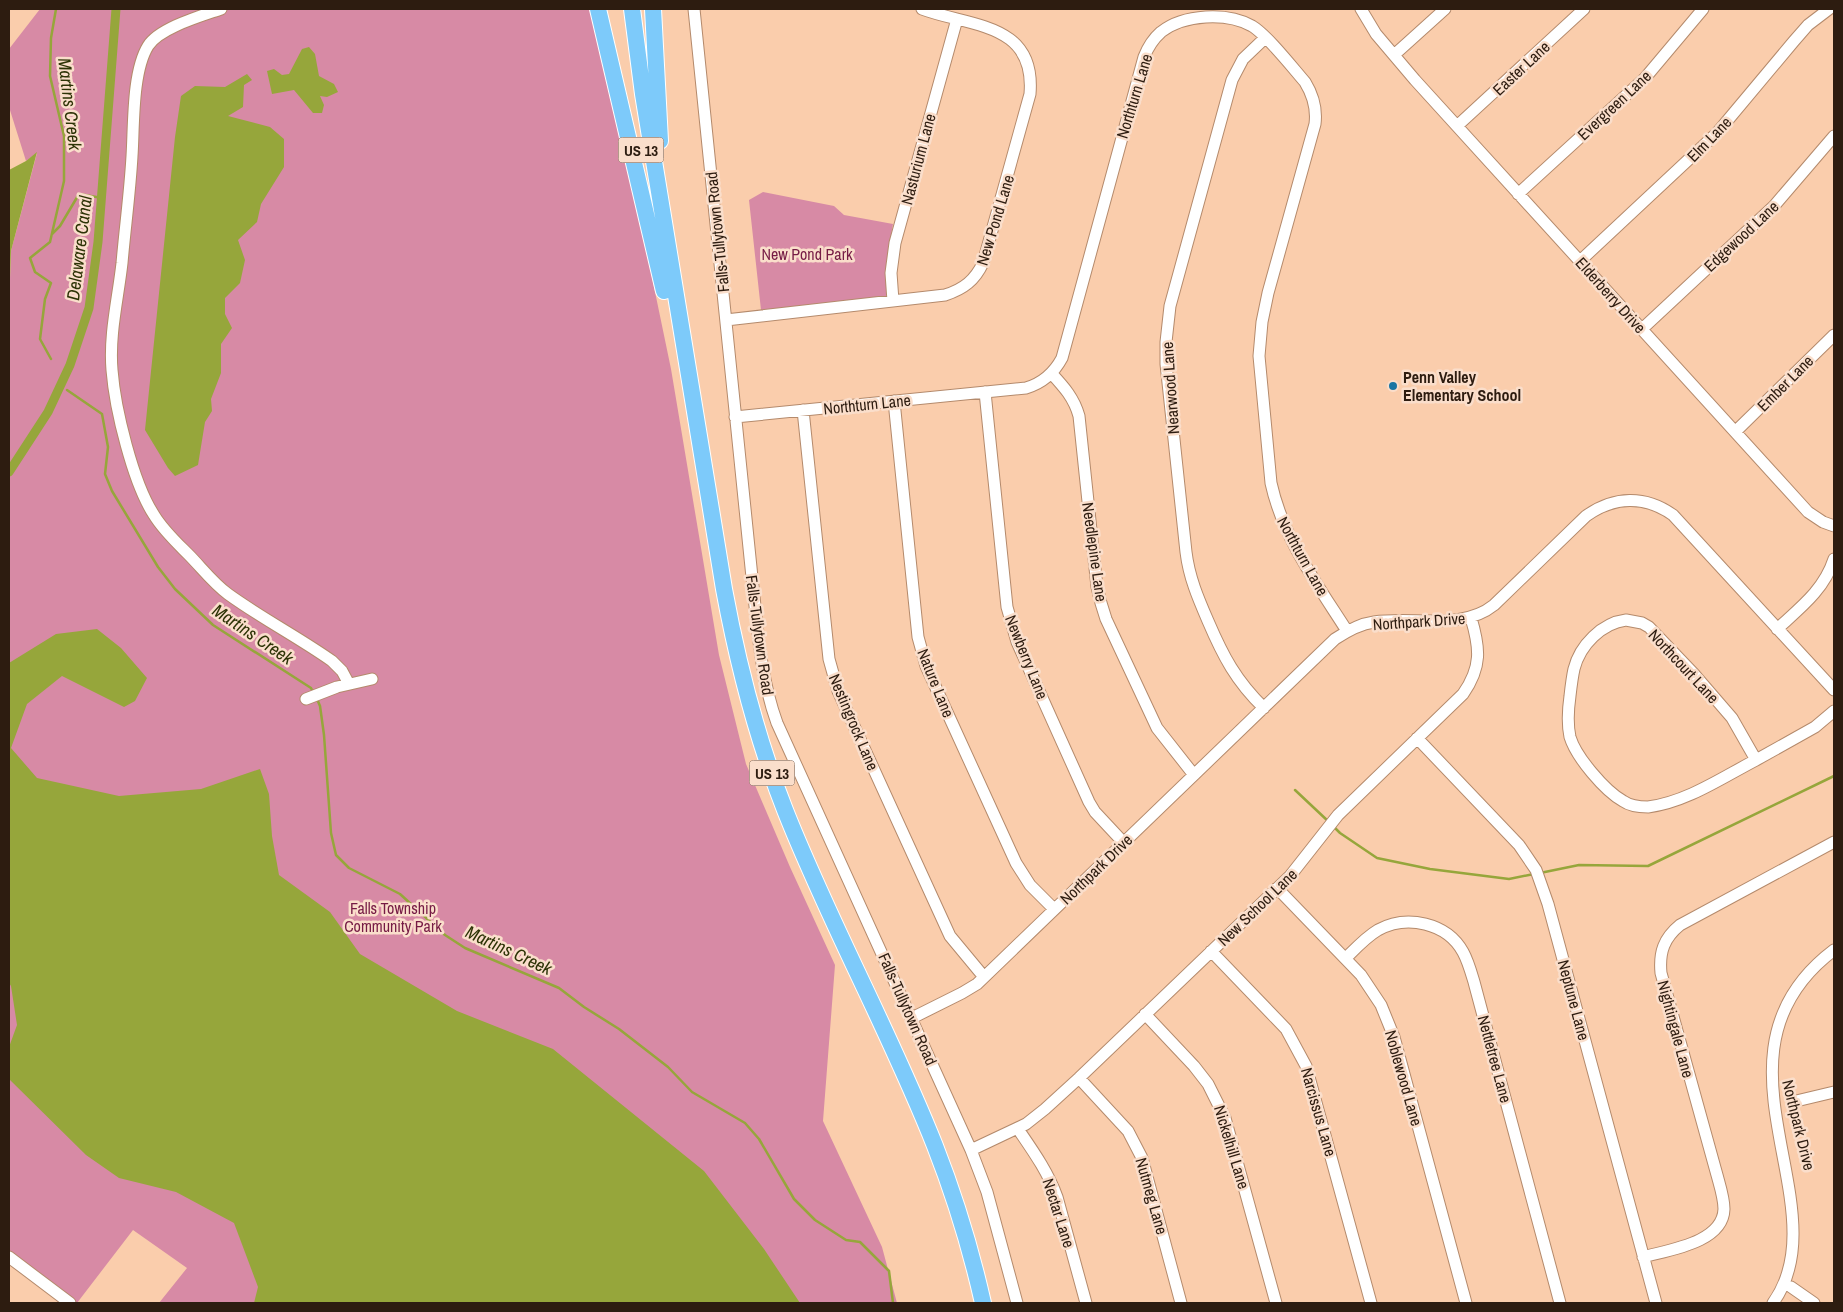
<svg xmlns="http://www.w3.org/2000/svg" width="1843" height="1312" viewBox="0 0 1843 1312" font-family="'Archivo Narrow',sans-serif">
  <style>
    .green { fill: #d78aa5 }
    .water { fill: #96a63b }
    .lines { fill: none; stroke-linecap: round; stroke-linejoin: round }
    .stream { stroke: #96a63b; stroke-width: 2.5 }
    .canal { stroke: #96a63b; stroke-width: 9 }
    .minor-casing { stroke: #b48a6c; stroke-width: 13 }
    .highway-casing { stroke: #fff; stroke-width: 18 }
    .minor { stroke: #fff; stroke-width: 11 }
    .highway { stroke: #7dcafa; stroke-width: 16 }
    .poi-dot { fill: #1a75a3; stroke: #fadecb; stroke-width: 2 }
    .labels { text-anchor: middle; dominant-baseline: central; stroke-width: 5; stroke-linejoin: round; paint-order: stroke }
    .shield { fill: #fadecb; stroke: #6a5648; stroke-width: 1 }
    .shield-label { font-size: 15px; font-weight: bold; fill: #2d1c10 }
    .street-label { font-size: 16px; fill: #2d1c10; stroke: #fadecb }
    .park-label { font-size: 16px; fill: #761b45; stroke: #fadecb }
    .poi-label { font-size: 16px; font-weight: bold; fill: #2d1c10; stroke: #fadecb; text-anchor: start }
    .water-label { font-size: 18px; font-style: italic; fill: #2d3306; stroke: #fadecb }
  </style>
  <rect width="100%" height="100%" fill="#facdac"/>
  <!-- green -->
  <path class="green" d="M 40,9 L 593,9 L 620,123 L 671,369 L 719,655 L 746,764 L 790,867 L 835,965 L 823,1121 L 882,1247 L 897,1303 L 159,1303 L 187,1268 L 133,1230 L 77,1303 L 9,1250 L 9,305 L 11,251 L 37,153 L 26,161 L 9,107 L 9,49 Z
    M 763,192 L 834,206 L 844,215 L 893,224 L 886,266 L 886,296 L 882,298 L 761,310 L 749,200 Z"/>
  <!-- water -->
  <path class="water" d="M 309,47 L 315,54 L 319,76 L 334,84 L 338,92 L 327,97 L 320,96 L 324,105 L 322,113 L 313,113 L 294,90 L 272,94 L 267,71 L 274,69 L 282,75 L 289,74 L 302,49 Z
    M 247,74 L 252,80 L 244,85 L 243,107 L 228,116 L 270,127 L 284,139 L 284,167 L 261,204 L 257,222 L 238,240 L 245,260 L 240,283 L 225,298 L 225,314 L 232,328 L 221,344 L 221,373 L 211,399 L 212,411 L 205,422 L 198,465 L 175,476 L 168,468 L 145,430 L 175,137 L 181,96 L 195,86 L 225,87 Z
    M 37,152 L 11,251 L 9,305 L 9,170 L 26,161 Z
    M 97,629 L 121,648 L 147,678 L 135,701 L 124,707 L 62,676 L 27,704 L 11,748 L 37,778 L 119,796 L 201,789 L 260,769 L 269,794 L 272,836 L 279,875 L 330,912 L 360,954 L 457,1011 L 553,1049 L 704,1171 L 764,1249 L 800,1303 L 254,1303 L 258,1287 L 234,1223 L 176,1192 L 119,1178 L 86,1155 L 9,1079 L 9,1047 L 17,1025 L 11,986 L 9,983 L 9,663 L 56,634 Z"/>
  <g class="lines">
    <!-- stream -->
    <path class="stream" d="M 52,234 L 60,226 L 79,194 L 102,198
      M 51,359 L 40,339 L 45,299 L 51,283 L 35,272 L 30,258 L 50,242 L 64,181 L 64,136 L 50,76 L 51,38 L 56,9
      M 67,390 L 102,414 L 108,447 L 105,474 L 112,491 L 158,567 L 175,589 L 213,625 L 311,688 L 313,692
      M 317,699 L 320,706 L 324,735 L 331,833 L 336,855 L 349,868 L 400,894 L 445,935 L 465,948 L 559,988 L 584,1007 L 619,1029 L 668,1067 L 692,1092 L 745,1123 L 759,1139 L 794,1199 L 815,1220 L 846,1240 L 860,1242 L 889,1271 L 893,1303
      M 1295,790 L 1329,822
      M 1333,826 L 1340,833 L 1377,858 L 1430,869 L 1509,879 L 1534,874
      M 1540,873 L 1579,865 L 1648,866 L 1834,776"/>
    <!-- canal -->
    <path class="canal" d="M 9,472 L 48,412 L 70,365 L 89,308 L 98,242 L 116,9"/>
    <!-- minor casing -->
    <g class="minor-casing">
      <path id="minor" d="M 221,9 C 201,16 159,28 148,46 C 132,72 134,126 132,156 C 130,192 125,228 122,263 C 118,299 109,334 112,370 C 115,409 133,483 154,515 C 163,530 176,542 188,554 C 201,567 213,583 228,594 C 261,618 298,637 332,661 L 342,671 L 349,684
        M 694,9 L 753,587 C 758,633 761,679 777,723 L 971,1150 L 987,1192 L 1017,1303
        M 1361,9 L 1376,34 L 1415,80 L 1808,512 L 1823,522 L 1834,526
        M 1394,55 L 1445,9
        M 1457,126 L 1584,9
        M 1518,194 L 1645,78 L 1703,9
        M 1580,261 L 1717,133 L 1794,41 L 1808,25 L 1829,9
        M 893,301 L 891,273 L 895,243 L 957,19
        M 726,320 L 945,295 C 964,289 975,280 983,263 L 1030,94 C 1036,22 970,27 922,9
        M 1642,329 L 1774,206 L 1834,136
        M 1052,374 C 1064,387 1074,398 1079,416 L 1097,587 L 1101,603 L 1106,619 L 1157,728 L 1194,775
        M 985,392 L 1007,607 L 1017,642 L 1089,802 L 1095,812 L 1123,842
        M 894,401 L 918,637 L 926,666 L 1016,863 L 1030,885 L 1054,909
        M 803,410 L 829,659 L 838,691 L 950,936 L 984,977
        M 735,417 L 1026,388 C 1043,383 1054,373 1062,358 L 1144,57 C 1148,47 1153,39 1161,32 C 1184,14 1227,12 1252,26 C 1267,35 1292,67 1305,82 C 1313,95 1317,108 1315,124 L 1268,293 L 1262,322 L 1259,356 L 1271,483 C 1283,538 1317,584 1347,631
        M 1735,432 L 1834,335
        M 1626,620 L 1642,623 L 1649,627 L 1694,674 L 1732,718 L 1756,760 C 1723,777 1687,802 1648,807 C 1640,807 1630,806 1623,801 C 1605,791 1576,757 1570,737 C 1567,723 1568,710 1570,696 C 1571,687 1572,678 1574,669 C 1580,645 1602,623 1626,620 Z
        M 1777,629 C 1800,608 1824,590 1834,559
        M 306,699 L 337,687 L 372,679
        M 1264,708 C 1236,681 1223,656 1208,621 C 1198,598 1189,577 1186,552 L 1166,364 L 1166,342 L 1170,306 L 1232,80 L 1243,59 L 1265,38
        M 1417,738 L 1519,845 L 1536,870 L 1548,904 L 1656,1303
        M 1756,760 L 1815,727 L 1834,711
        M 1277,888 L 1361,975 L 1381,1005 L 1394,1037 L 1466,1303
        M 1211,951 L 1286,1029 L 1306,1066 L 1371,1303
        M 1346,958 C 1356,948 1366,937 1378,930 C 1407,914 1447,923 1463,952 C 1468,961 1471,972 1474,982 L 1560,1303
        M 1145,1014 L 1194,1066 L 1208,1084 L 1225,1118 L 1276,1303
        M 912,1018 L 962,993 L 977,984 L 1335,639 C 1347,631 1359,624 1374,622 C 1413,616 1462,631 1494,605 L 1586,516 C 1614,496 1645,495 1673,515 L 1834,690
        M 1079,1078 L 1128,1131 L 1142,1158 L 1181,1303
        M 1792,1102 L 1834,1092
        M 1018,1129 C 1033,1151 1048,1172 1057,1197 L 1086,1303
        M 971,1150 L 1026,1124 L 1045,1109 L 1079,1078 L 1290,876 L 1338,815 L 1463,694 C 1482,667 1480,648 1471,618
        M 9,1257 L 70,1303
        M 1643,1257 C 1668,1250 1723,1243 1724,1209 C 1724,1198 1720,1186 1717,1175 L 1661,973 C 1659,952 1664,938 1680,925 L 1834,842
        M 1791,1287 L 1814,1303
        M 1773,1303 C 1843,1205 1696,1054 1834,950"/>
    </g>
    <!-- highway casing -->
    <g class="highway-casing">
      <path id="highway" d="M 598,9 L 664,291
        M 632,9 L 643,94 L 724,589 C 738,665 757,739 785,810 C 830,924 890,1032 935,1146 C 955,1197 971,1250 983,1303
        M 653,9 L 660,141"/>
    </g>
    <!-- minor -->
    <use href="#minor" class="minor"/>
    <!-- highway -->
    <use href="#highway" class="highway"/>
  </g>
  <!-- markers -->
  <circle class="poi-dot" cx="1393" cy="386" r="5"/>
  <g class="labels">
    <!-- shield labels -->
    <g class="shield">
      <rect x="618.5" y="137.5" width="45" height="25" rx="4"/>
      <rect x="749.5" y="760.5" width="45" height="25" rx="4"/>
    </g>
    <g class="shield-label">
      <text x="641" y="150">US 13</text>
      <text x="772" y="773">US 13</text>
    </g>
    <!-- street labels -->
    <g class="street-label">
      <text transform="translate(1521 68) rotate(-43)">Easter Lane</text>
      <text transform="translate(1134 96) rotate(-73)">Northturn Lane</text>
      <text transform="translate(1614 105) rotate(-43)">Evergreen Lane</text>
      <text transform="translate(1709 139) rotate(-46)">Elm Lane</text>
      <text transform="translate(918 159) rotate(-75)">Nasturium Lane</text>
      <text transform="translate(995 220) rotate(-73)">New Pond Lane</text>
      <text transform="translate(717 232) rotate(-96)">Falls-Tullytown Road</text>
      <text transform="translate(1741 236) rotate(-43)">Edgewood Lane</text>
      <text transform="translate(1611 295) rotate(48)">Elderberry Drive</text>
      <text transform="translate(1785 383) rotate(-45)">Ember Lane</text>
      <text transform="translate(1170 388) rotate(-94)">Nearwood Lane</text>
      <text transform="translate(867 404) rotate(-6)">Northturn Lane</text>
      <text transform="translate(1095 552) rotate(82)">Needlepine Lane</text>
      <text transform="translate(1303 556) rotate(61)">Northturn Lane</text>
      <text transform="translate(1419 621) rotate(-4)">Northpark Drive</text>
      <text transform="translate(760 635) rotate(82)">Falls-Tullytown Road</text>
      <text transform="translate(1027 657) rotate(68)">Newberry Lane</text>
      <text transform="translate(1684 666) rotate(47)">Northcourt Lane</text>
      <text transform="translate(936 683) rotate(68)">Nature Lane</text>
      <text transform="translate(854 722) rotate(67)">Nestingrock Lane</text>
      <text transform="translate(1096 869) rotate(-44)">Northpark Drive</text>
      <text transform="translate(1257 907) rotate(-44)">New School Lane</text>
      <text transform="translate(1574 1000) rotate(75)">Neptune Lane</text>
      <text transform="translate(908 1009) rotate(66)">Falls-Tullytown Road</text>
      <text transform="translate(1676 1029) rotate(75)">Nightingale Lane</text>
      <text transform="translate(1495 1059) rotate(75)">Nettletree Lane</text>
      <text transform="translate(1404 1078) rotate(74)">Noblewood Lane</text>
      <text transform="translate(1319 1112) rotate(74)">Narcissus Lane</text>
      <text transform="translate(1799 1125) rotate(76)">Northpark Drive</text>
      <text transform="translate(1232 1147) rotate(73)">Nickelhill Lane</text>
      <text transform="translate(1152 1196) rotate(74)">Nutmeg Lane</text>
      <text transform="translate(1059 1213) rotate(72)">Nectar Lane</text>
    </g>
    <!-- park labels -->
    <g class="park-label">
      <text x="807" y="254">New Pond Park</text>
      <text x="393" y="908">Falls Township<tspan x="393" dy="18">Community Park</tspan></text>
    </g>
    <!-- poi labels -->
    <g class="poi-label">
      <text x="1403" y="377">Penn Valley<tspan x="1403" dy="18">Elementary School</tspan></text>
    </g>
    <!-- water labels -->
    <g class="water-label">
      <text transform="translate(70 104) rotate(83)">Martins Creek</text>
      <text transform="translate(79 248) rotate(-83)">Delaware Canal</text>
      <text transform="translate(253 634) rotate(34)">Martins Creek</text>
      <text transform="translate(509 950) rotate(25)">Martins Creek</text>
    </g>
  </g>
  <!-- border -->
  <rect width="1843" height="1312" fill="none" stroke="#2d1c10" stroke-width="20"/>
</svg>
